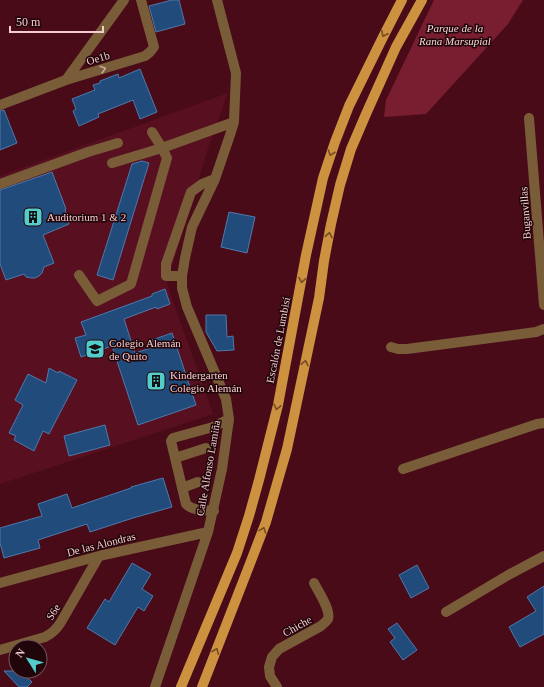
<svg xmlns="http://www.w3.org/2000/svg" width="544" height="687" viewBox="0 0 544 687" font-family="'Times New Roman',serif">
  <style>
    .built { fill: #581020 }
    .green { fill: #791e31 }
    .building { fill: #214b7b; stroke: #4e79ac }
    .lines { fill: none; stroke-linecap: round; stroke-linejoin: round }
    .minor { stroke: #795d39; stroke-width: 10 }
    .major { stroke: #cc923f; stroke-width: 10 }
    .oneway { stroke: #764c24 }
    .oneway2 { stroke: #caa59a }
    .labels { text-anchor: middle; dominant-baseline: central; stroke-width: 3; stroke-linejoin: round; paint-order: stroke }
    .park-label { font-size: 11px; font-style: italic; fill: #f4d6d8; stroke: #20060a }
    .street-label { font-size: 11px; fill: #f5cccf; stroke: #20060a }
    .poi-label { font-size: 11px; fill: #f5cccf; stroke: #20060a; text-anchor: start }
  </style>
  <rect width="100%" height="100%" fill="#4a0b19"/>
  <!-- built -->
  <path class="built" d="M 228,93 L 208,148 L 167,284 L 213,414 L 0,484 L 0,176 Z"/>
  <!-- green -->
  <path class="green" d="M 434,0 L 523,0 L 508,24 L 426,114 L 384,117 L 386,100 Z"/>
  <!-- building -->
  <path class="building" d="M 172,0 L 179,0 L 185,24 L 156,32 L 149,6 Z
    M 140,69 L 157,112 L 140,119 L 133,100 L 98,114 L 99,117 L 79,126 L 73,111 L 76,109 L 72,99 L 95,90 L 93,85 L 100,83 L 100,81 L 118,74 L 119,78 Z
    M 4,110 L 17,143 L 0,150 L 0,111 Z
    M 142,161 L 149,163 L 113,280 L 97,275 L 132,164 Z
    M 52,172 L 66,209 L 65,210 L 69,224 L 43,235 L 54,263 L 44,267 L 42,273 L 39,276 L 35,278 L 31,278 L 26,277 L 24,274 L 6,280 L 0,264 L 0,190 Z
    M 229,212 L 255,217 L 247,253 L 221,247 Z
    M 165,289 L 170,304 L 157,309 L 156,307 L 124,319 L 135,353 L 154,347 L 152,340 L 172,333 L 196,405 L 138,425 L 112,346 L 81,357 L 75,338 L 86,335 L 81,322 L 152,296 L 152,294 Z
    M 206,315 L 226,315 L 227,337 L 233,336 L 234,350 L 217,351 L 206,332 Z
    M 49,368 L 58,373 L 59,371 L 77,380 L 49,434 L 43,431 L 34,451 L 14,440 L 16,436 L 9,433 L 23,405 L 15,400 L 28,374 L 46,383 Z
    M 105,425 L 110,445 L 69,456 L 64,436 Z
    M 163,478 L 172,507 L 133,518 L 90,532 L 87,524 L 38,540 L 40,548 L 4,558 L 0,543 L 0,528 L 42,516 L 38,504 L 67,494 L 72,508 L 131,488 L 131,487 Z
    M 132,563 L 151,574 L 142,589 L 153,596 L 144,611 L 138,607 L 115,645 L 87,628 L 105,599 L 109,602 Z
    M 417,565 L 429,588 L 411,598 L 399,575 Z
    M 544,586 L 544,634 L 520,647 L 509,627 L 536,611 L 527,597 Z
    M 397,623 L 417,650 L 403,660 L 390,642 L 395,638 L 388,629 Z
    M 4,671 L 22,671 L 23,674 L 32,682 L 27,687 L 19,687 Z"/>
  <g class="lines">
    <!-- minor -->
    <path class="minor" d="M 66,80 L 124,0
      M 0,105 L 66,80 L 145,56 L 150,52 L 154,47 L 141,0
      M 529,118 L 544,305
      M 112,163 L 162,148 L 234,122
      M 0,184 L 88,152 L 118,143
      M 79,275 L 97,301 L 131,284 L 167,158 L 162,148 L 152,132
      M 182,276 L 166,276 L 166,264 L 191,192 L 202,184 L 215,179
      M 391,347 L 398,349 L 407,349 L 536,332 L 544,329
      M 175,458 L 206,448
      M 403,469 L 537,424 L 544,423
      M 182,488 L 198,482
      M 214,511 C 204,510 193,511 186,504 L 171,441 L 173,438 L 213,427 L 229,419
      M 0,583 L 99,556 L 208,532
      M 446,612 L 510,574 L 544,556
      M 0,650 L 45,637 C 53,633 57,629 61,622 L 99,556
      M 155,687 L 208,532 L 222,469 L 229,419 L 226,399 L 187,307 L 182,288 L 182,276 L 185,258 L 192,227 L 215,179 L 230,135 L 234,122 L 236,73 L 217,0
      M 277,687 L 270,676 L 269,667 L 272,657 L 279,649 L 321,626 C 323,624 326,622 328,619 C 331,610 318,591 314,583"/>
    <!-- major -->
    <path class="major" d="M 181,687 L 237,553 L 249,516 L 259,480 L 278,405 L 306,255 L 323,178 L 335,142 L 349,106 L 383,37 L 402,0
      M 202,687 L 251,561 L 266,522 L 276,487 L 287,449 L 319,298 L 324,261 L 331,224 L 340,185 L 351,149 L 366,114 L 396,47 L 422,0"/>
  </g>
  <!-- one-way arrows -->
  <defs><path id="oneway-chevron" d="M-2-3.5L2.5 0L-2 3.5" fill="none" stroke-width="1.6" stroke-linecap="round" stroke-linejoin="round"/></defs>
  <g class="oneway">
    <use href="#oneway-chevron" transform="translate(384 34) rotate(117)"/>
    <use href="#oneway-chevron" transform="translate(331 153) rotate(109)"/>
    <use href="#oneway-chevron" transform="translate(329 235) rotate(-79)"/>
    <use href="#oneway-chevron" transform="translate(302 280) rotate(100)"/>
    <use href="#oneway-chevron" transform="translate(305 363) rotate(-78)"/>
    <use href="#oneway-chevron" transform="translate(277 407) rotate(103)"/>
    <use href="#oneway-chevron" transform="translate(263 530) rotate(-70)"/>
    <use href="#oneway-chevron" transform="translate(216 651) rotate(-68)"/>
  </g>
  <use class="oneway2" href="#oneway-chevron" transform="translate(103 69) rotate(-17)"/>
  <!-- icons -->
  <defs>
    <g id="building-square" transform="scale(1)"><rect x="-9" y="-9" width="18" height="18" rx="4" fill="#53cdcb" stroke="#20060a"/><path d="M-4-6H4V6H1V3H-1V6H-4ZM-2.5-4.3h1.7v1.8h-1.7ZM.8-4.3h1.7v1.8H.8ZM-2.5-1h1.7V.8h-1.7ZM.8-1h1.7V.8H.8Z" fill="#111"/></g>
    <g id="school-square" transform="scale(1)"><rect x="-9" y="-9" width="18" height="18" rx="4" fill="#53cdcb" stroke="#20060a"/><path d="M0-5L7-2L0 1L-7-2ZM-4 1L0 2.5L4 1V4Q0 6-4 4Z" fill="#111"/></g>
  </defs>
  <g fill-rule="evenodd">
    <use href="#building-square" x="33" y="217"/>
    <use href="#school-square" x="95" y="349"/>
    <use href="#building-square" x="156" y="381"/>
  </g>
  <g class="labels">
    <!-- park labels -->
    <g class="park-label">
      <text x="455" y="28">Parque de la<tspan x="455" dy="13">Rana Marsupial</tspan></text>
    </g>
    <!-- street labels -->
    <g class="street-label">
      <text transform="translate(98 58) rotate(-17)">Oe1b</text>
      <text transform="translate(525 213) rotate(-94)">Buganvillas</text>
      <text transform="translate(278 340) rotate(-79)">Escalón de Lumbisí</text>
      <text transform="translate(208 468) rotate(-80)">Calle Alfonso Lamiña</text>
      <text transform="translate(101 544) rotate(-14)">De las Alondras</text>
      <text transform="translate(53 612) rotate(-58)">S6e</text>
      <text transform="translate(297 626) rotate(-29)">Chiche</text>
    </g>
    <!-- poi labels -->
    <g class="poi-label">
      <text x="47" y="217">Auditorium 1 &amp; 2</text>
      <text x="109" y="343">Colegio Alemán<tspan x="109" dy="13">de Quito</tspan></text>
      <text x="170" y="375">Kindergarten<tspan x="170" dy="13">Colegio Alemán</tspan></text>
    </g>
  </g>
  <!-- north arrow -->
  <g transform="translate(28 659) rotate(307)"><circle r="19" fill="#20060a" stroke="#755559"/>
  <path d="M0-3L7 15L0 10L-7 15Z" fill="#53cdcb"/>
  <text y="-6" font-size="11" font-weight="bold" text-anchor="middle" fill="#f5cccf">N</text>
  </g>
  <!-- scale -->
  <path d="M10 26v6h93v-6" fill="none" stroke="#f5cccf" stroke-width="2"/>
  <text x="16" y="26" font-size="12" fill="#f5cccf" stroke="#20060a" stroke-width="3" paint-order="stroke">50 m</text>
</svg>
